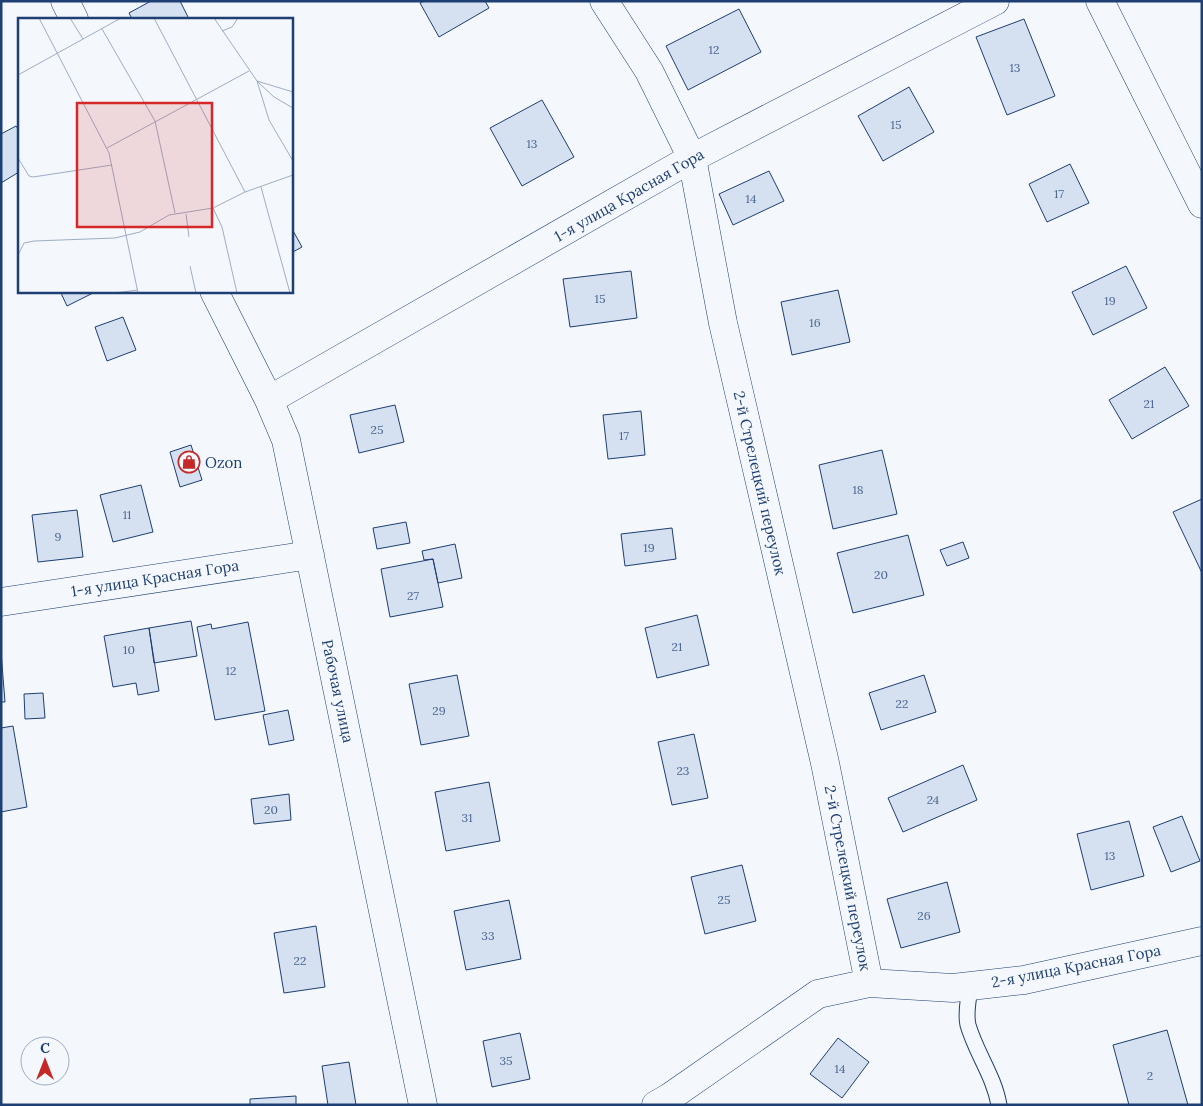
<svg xmlns="http://www.w3.org/2000/svg" width="1203" height="1106" viewBox="0 0 1203 1106" font-family="Lora,serif">
  <style>
    .building { fill: #d5e0f0; stroke: #1d3f73 }
    .lines { fill: none; stroke-linecap: round; stroke-linejoin: round }
    .service-casing { stroke: #1d3f73; stroke-width: 17 }
    .minor-casing { stroke: #1d3f73; stroke-width: 29 }
    .service { stroke: #f4f7fb; stroke-width: 15 }
    .minor { stroke: #f4f7fb; stroke-width: 28 }
    .labels { text-anchor: middle; dominant-baseline: central; stroke-width: 4; stroke-linejoin: round; paint-order: stroke }
    .number-label { font-size: 12px; fill: #4b6792 }
    .street-label { font-size: 15px; fill: #1d3f73; stroke: #f4f7fb }
    .poi-label { font-size: 15px; fill: #1d3f73; stroke: #f4f7fb; text-anchor: start }
    .inset-road { fill: none; stroke: #9eadc5; stroke-width: 1 }
    .view { fill: #d62828; fill-opacity: 0.15; stroke: #d62828; stroke-width: 2.5 }
    .inset-edge { fill: none; stroke: #1d3f73; stroke-width: 2.5 }
  </style>
  <rect width="100%" height="100%" fill="#f4f7fb"/>
  <!-- building -->
  <path class="building" d="M 151,1 L 180,1 L 189,19 L 132,19 L 129,13 Z
    M 424,1 L 485,1 L 489,8 L 439,37 L 420,3 Z
    M 739,9 L 761,52 L 688,90 L 666,46 Z
    M 1024,19 L 1055,96 L 1007,115 L 976,37 Z
    M 909,87 L 934,132 L 883,161 L 858,116 Z
    M 542,100 L 574,157 L 522,186 L 490,128 Z
    M 16,126 L 19,130 L 19,172 L 1,183 L 1,134 Z
    M 1070,164 L 1089,203 L 1047,222 L 1029,184 Z
    M 769,171 L 784,201 L 733,225 L 719,194 Z
    M 291,227 L 302,247 L 291,253 Z
    M 1126,266 L 1147,308 L 1093,335 L 1072,292 Z
    M 631,271 L 637,318 L 570,327 L 563,279 Z
    M 838,290 L 850,342 L 792,355 L 781,302 Z
    M 60,291 L 97,291 L 67,306 Z
    M 123,317 L 136,350 L 107,361 L 95,327 Z
    M 1165,367 L 1189,406 L 1132,439 L 1109,400 Z
    M 395,405 L 404,442 L 359,453 L 350,415 Z
    M 641,411 L 645,455 L 608,459 L 603,415 Z
    M 191,445 L 202,480 L 180,487 L 170,452 Z
    M 882,450 L 897,514 L 833,529 L 819,465 Z
    M 141,485 L 153,532 L 113,542 L 100,495 Z
    M 1202,499 L 1202,573 L 1173,512 Z
    M 77,510 L 83,557 L 38,562 L 32,515 Z
    M 406,522 L 410,543 L 377,549 L 373,528 Z
    M 672,528 L 676,559 L 625,566 L 621,534 Z
    M 908,535 L 924,595 L 853,613 L 837,553 Z
    M 963,542 L 969,558 L 947,566 L 940,550 Z
    M 455,544 L 462,578 L 438,583 L 433,559 L 424,560 L 422,551 Z
    M 433,559 L 443,607 L 390,617 L 381,569 Z
    M 697,615 L 709,665 L 657,678 L 645,628 Z
    M 191,621 L 197,656 L 154,663 L 149,628 Z
    M 248,622 L 265,711 L 215,720 L 197,627 L 211,624 L 212,629 Z
    M 149,628 L 159,691 L 138,695 L 136,683 L 113,687 L 104,636 Z
    M 1,652 L 5,702 L 1,702 Z
    M 457,675 L 469,736 L 421,745 L 409,684 Z
    M 924,675 L 936,712 L 881,730 L 869,693 Z
    M 43,693 L 45,718 L 25,719 L 24,694 Z
    M 288,710 L 294,740 L 269,745 L 263,715 Z
    M 13,726 L 27,807 L 1,812 L 1,728 Z
    M 694,734 L 708,798 L 672,805 L 658,742 Z
    M 963,765 L 977,800 L 903,832 L 888,798 Z
    M 489,782 L 500,841 L 446,851 L 435,792 Z
    M 289,794 L 291,820 L 254,824 L 251,799 Z
    M 1182,816 L 1200,861 L 1171,872 L 1153,827 Z
    M 1129,821 L 1144,876 L 1091,890 L 1077,834 Z
    M 742,865 L 756,921 L 705,934 L 691,877 Z
    M 947,882 L 960,932 L 901,948 L 887,899 Z
    M 509,900 L 521,959 L 466,970 L 454,911 Z
    M 316,926 L 325,987 L 284,993 L 274,933 Z
    M 1167,1030 L 1188,1105 L 1129,1105 L 1113,1045 Z
    M 520,1033 L 530,1079 L 492,1087 L 483,1041 Z
    M 838,1038 L 869,1062 L 842,1098 L 810,1074 Z
    M 349,1062 L 356,1105 L 328,1105 L 322,1066 Z
    M 296,1096 L 296,1105 L 250,1105 L 250,1099 Z"/>
  <g class="lines">
    <!-- service casing -->
    <g class="service-casing">
      <path id="service" d="M 970,986 C 969,999 965,1012 968,1025 C 976,1053 994,1076 999,1105"/>
    </g>
    <!-- minor casing -->
    <g class="minor-casing">
      <path id="minor" d="M 65,1 L 74,19
        M 604,1 L 649,71 L 692,158 L 723,323 L 825,763 L 869,983
        M 1100,1 L 1202,204
        M 214,291 L 269,400 L 286,440 L 423,1105
        M 269,400 L 692,158 L 995,1
        M 1,602 L 310,555
        M 656,1105 L 670,1097 L 818,994 L 869,983 L 953,988 L 1024,980 L 1202,941"/>
    </g>
    <!-- service -->
    <use href="#service" class="service"/>
    <!-- minor -->
    <use href="#minor" class="minor"/>
  </g>
  <!-- icons -->
  <defs>
    <g id="shop-ring" transform="scale(1.125)"><circle r="9.5" fill="#f4f7fb" stroke="#c62828" stroke-width="1.5"/><path d="M-5-2.5h2.3a2.7 3.5 0 0 1 5.4 0H5L5.5 6h-11ZM-1.5-2.5h3a1.5 2.3 0 0 0-3 0Z" fill="#c62828"/></g>
  </defs>
  <g fill-rule="evenodd">
    <use href="#shop-ring" x="189" y="462"/>
  </g>
  <g class="labels">
    <!-- number labels -->
    <g class="number-label">
      <text x="714" y="49">12</text>
      <text x="1015" y="67">13</text>
      <text x="896" y="124">15</text>
      <text x="532" y="143">13</text>
      <text x="1059" y="193">17</text>
      <text x="751" y="198">14</text>
      <text x="600" y="298">15</text>
      <text x="1110" y="300">19</text>
      <text x="815" y="322">16</text>
      <text x="1149" y="403">21</text>
      <text x="377" y="429">25</text>
      <text x="624" y="435">17</text>
      <text x="858" y="489">18</text>
      <text x="127" y="514">11</text>
      <text x="58" y="536">9</text>
      <text x="649" y="547">19</text>
      <text x="881" y="574">20</text>
      <text x="413" y="595">27</text>
      <text x="677" y="646">21</text>
      <text x="129" y="649">10</text>
      <text x="231" y="670">12</text>
      <text x="902" y="703">22</text>
      <text x="439" y="710">29</text>
      <text x="683" y="770">23</text>
      <text x="933" y="799">24</text>
      <text x="271" y="809">20</text>
      <text x="467" y="817">31</text>
      <text x="1110" y="855">13</text>
      <text x="724" y="899">25</text>
      <text x="924" y="915">26</text>
      <text x="488" y="935">33</text>
      <text x="300" y="960">22</text>
      <text x="506" y="1060">35</text>
      <text x="840" y="1068">14</text>
      <text x="1150" y="1075">2</text>
    </g>
    <!-- street labels -->
    <g class="street-label">
      <text transform="translate(629 195) rotate(-30)">1-я улица Красная Гора</text>
      <text transform="translate(760 483) rotate(77)">2-й Стрелецкий переулок</text>
      <text transform="translate(155 578) rotate(-9)">1-я улица Красная Гора</text>
      <text transform="translate(338 691) rotate(78)">Рабочая улица</text>
      <text transform="translate(848 878) rotate(79)">2-й Стрелецкий переулок</text>
      <text transform="translate(1076 966) rotate(-11)">2-я улица Красная Гора</text>
    </g>
    <!-- poi labels -->
    <g class="poi-label">
      <text x="205" y="462">Ozon</text>
    </g>
  </g>
  <!-- overview -->
  <g transform="translate(18 18)">
    <rect width="275" height="275" fill="#f4f7fb"/>
    <path class="inset-road" d="M 21,0 L 91,135 L 120,275M 52,0 L 65,21M 136,0 L 227,174M 196,0 L 239,63 L 275,74M 84,11 L 137,103 L 157,195M 204,13 L 214,9 L 220,0M 0,57 L 103,0M 239,63 L 251,102 L 275,143M 240,64 L 256,79 L 275,90M 89,130 L 231,53M 0,140 L 11,158 L 15,159 L 94,147M 243,169 L 272,275M 195,190 L 204,209 L 219,275M 168,196 L 171,219M 0,237 L 6,225 L 16,223 L 97,220 L 122,214 L 151,197 L 195,190 L 227,174 L 275,157M 172,248 L 178,275M 96,275 L 120,272"/>
    <path class="view" d="M 59,85 L 194,85 L 194,209 L 59,209 Z"/>
    <rect width="275" height="275" class="inset-edge"/>
  </g>
  <!-- border -->
  <rect width="1203" height="1106" fill="none" stroke="#1d3f73" stroke-width="5"/>
  <!-- north arrow -->
  <g transform="translate(45 1061)"><circle r="24" fill="#f4f7fb" stroke="#9eadc5"/>
  <path d="M0-4L9 19L0 12L-9 19Z" fill="#c62828"/>
  <text y="-8" font-size="14" font-weight="bold" text-anchor="middle" fill="#1d3f73">С</text>
  </g>
</svg>
